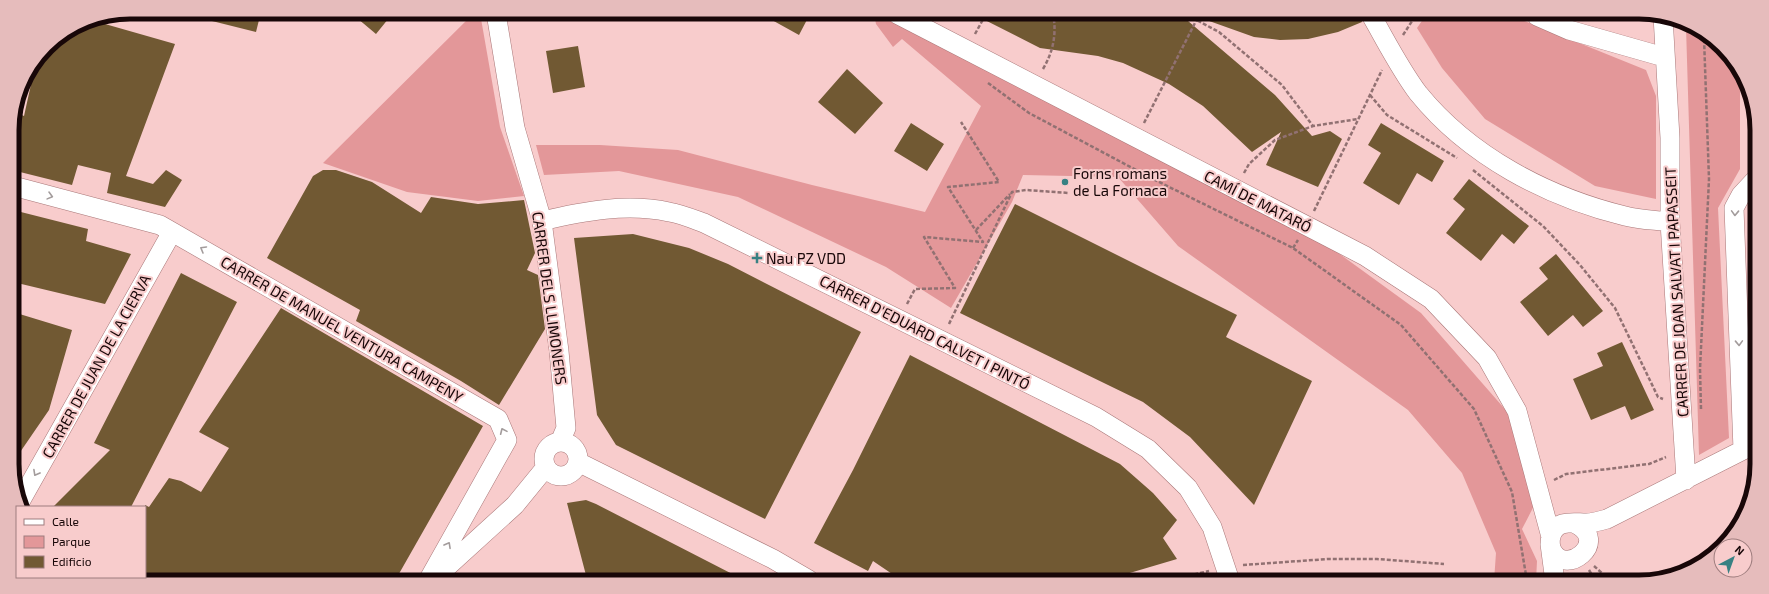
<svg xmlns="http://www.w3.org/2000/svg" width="1769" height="594" viewBox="0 0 1769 594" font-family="'Exo 2',sans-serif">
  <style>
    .green { fill: #e39799 }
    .building { fill: #715933 }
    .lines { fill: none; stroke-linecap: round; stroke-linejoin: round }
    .minor-casing { stroke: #a97778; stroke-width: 20 }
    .path { stroke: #917172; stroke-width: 2.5; stroke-dasharray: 4 2; stroke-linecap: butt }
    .minor { stroke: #fff; stroke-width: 19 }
    .oneway { stroke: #a39c9c }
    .poi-dot { fill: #388183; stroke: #f8cccc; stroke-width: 1.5 }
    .labels { text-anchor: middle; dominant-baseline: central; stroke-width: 4; stroke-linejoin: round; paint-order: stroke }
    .poi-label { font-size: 15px; fill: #180708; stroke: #f8cccc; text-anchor: start }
    .street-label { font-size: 15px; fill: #180708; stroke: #f8cccc }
    .rim { fill: none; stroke: #180708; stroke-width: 5 }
  </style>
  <rect width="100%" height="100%" fill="#f8cccc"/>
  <!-- green -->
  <path class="green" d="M 474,13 L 480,13 L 500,127 L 524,196 L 478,201 L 407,192 L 323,163 Z
    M 874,14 L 885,14 L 1319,239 L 1421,313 L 1510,415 L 1537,500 L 1522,529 L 1537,561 L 1536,581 L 1494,581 L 1496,553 L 1462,473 L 1408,410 L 1178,246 L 1118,177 L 1023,175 L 1012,202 L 951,308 L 886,267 L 738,197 L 619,171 L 544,175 L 536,145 L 600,145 L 678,150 L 812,185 L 925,212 L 981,106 L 902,39 L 893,47 L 876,24 Z
    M 1426,15 L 1512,16 L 1646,70 L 1656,96 L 1656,199 L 1595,186 L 1485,119 L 1442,68 L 1417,28 Z
    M 1686,27 L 1728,52 L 1740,77 L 1740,169 L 1718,208 L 1729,438 L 1699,455 Z"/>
  <!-- building -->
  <path class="building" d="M 197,12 L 261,12 L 256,32 L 196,17 Z
    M 351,13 L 393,13 L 376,34 Z
    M 761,14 L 810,14 L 799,35 Z
    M 973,14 L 1181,15 L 1275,95 L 1312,136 L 1330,131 L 1342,139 L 1318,187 L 1266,165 L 1281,132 L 1252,152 L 1203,106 L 1169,84 L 1123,63 L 1098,56 L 1040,48 Z
    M 1199,15 L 1360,15 L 1362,22 L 1338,32 L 1308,39 L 1280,40 L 1254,37 L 1198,17 Z
    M 91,20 L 175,44 L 126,176 L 153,184 L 166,170 L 182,180 L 165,207 L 107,193 L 111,173 L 78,165 L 72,185 L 12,170 L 12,123 L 15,112 L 24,116 L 34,71 L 31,71 L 47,46 L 85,21 Z
    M 578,46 L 585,87 L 553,93 L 546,51 Z
    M 847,69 L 883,103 L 855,134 L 818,102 Z
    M 911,123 L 944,144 L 927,171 L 894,151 Z
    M 1381,123 L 1444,161 L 1432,182 L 1417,173 L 1399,205 L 1363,183 L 1381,153 L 1368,145 Z
    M 323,170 L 336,170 L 372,182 L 421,213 L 431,197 L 478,204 L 524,200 L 535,253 L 527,270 L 538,275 L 545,329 L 499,405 L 461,381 L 356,321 L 360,310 L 267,258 L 313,176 Z
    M 1469,179 L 1529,226 L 1514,244 L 1502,234 L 1481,261 L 1446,233 L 1465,209 L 1453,199 Z
    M 1015,204 L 1237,315 L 1226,337 L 1312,381 L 1254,505 L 1190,437 L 1143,402 L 960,313 Z
    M 13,210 L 88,229 L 86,241 L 131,254 L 105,304 L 13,282 Z
    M 633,234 L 689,248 L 728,264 L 861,332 L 765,519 L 616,445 L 597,415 L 574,238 Z
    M 1556,254 L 1603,311 L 1583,327 L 1573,315 L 1548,336 L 1520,302 L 1548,279 L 1539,268 Z
    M 181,273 L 237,302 L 131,507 L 53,507 L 110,450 L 94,443 Z
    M 281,308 L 483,426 L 396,579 L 145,578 L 145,505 L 149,507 L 169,478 L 181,481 L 201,492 L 229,448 L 199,432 Z
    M 13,312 L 72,330 L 49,410 L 14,461 Z
    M 1622,342 L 1654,410 L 1631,420 L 1625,406 L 1591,420 L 1573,379 L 1603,366 L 1597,353 Z
    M 910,355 L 1120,464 L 1153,493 L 1177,520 L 1163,538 L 1177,559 L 1106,580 L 901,580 L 873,561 L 868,571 L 814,543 L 853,470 Z
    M 586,500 L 596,504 L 744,580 L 587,579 L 567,503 Z"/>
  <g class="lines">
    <!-- minor casing -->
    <g class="minor-casing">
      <path id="minor" d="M 496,13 L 515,128 L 542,221 L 559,351 L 566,428 L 560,442
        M 897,14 L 1365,256 L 1431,299 L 1487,358 L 1517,411 L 1551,537
        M 1371,15 C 1386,41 1400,69 1418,93 C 1469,156 1547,197 1625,216 C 1640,220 1656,220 1670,222
        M 1537,16 L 1569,30 L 1664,57
        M 1663,16 L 1670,138 L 1670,222 L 1686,480
        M 13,186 L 160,225 L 498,419 L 507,440 L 429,579
        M 542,221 C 584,211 627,203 669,212 C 681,214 693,219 704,223 L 1096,417 L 1148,449 L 1188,488 L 1212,527 L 1230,581
        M544 459a17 17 0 1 1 34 0a17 17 0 1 1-34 0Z
        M 1743,450 L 1734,208 L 1741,195 L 1754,181
        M 578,462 L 773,559 L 809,580
        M 21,500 L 172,232
        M 1574,523 C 1613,541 1563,580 1551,548 C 1550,544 1550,540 1551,536 C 1556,519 1573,523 1586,523 C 1593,523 1600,521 1607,519 L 1753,445
        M 1550,544 L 1555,582
        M 437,576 L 515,505 L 546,467"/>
    </g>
    <!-- path -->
    <path class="path" d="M 301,12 L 318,18 L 322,13
      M 1187,15 L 1219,32 L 1282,85 L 1313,126 L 1358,119
      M 975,34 L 986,14
      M 1403,35 L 1416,15
      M 1043,69 C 1053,52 1057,34 1053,14
      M 988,83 L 1029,113 L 1153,179 L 1293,248 L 1401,325 L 1474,409 L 1512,492 L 1527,581
      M 1370,95 L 1387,115 L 1457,158
      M 1144,123 L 1197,19
      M 1473,170 L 1543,226 L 1580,265 L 1615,308 L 1658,397 L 1663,399
      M 1244,173 L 1249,164 L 1275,140 L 1313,126
      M 1153,179 L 1159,169
      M 1314,211 L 1382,70
      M 976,230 L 1010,194
      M 1293,248 L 1298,240
      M 907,304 L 915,289 L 955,288 L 924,237 L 983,242 L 948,187 L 999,182 L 961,122
      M 949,324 L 1012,192 L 1026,190 L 1069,193
      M 1701,409 L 1700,369 L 1709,179 L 1704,38
      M 1554,480 L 1566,474 L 1649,464 L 1666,457
      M 1243,565 L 1328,559 L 1377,559 L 1444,564
      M 1594,566 L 1603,574 L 1618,582
      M 1589,570 L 1596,582
      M 1165,581 L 1209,571"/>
    <!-- minor -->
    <use href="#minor" class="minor"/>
  </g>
  <!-- one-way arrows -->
  <defs><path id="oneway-chevron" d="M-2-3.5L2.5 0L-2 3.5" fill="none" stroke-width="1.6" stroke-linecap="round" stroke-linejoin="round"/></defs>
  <g class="oneway">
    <use href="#oneway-chevron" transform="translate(50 196) rotate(15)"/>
    <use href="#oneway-chevron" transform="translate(1735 213) rotate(92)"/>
    <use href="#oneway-chevron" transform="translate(203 249) rotate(-150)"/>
    <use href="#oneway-chevron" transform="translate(1739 343) rotate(88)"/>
    <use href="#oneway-chevron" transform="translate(503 431) rotate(-114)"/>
    <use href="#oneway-chevron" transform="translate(36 473) rotate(119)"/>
    <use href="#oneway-chevron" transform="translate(448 545) rotate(-61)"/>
  </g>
  <!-- markers -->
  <g class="poi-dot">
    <circle cx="1065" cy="182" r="4"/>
    <path d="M755 252h4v4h4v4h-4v4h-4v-4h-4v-4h4z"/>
  </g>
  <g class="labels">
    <!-- poi labels -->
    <g class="poi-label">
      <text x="1073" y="173">Forns romans<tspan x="1073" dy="17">de La Fornaca</tspan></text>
      <text x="766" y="258">Nau PZ VDD</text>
    </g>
    <!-- street labels -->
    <g class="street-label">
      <text transform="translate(1258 201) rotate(27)">CAMÍ DE MATARÓ</text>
      <text transform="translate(1676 292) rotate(-93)">CARRER DE JOAN SALVAT I PAPASSEIT</text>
      <text transform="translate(550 298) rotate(82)">CARRER DELS LLIMONERS</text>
      <text transform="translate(342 329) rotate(30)">CARRER DE MANUEL VENTURA CAMPENY</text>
      <text transform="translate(925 332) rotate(27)">CARRER D'EDUARD CALVET I PINTÓ</text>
      <text transform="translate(96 366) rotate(-61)">CARRER DE JUAN DE LA CIERVA</text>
    </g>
  </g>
  <!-- crop -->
  <path d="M0 0H1769V594H0ZM130 19H1639A111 111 0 0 1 1750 130V464A111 111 0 0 1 1639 575H130A111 111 0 0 1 19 464V130A111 111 0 0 1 130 19Z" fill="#e6bcbc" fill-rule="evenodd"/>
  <path class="rim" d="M130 19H1639A111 111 0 0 1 1750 130V464A111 111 0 0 1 1639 575H130A111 111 0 0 1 19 464V130A111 111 0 0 1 130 19Z"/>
  <!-- legend -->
  <rect x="16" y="506" width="130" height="72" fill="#f8cccc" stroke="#9e7d7e"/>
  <rect x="24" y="519" width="20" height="6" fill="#ffffff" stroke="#9e7d7e"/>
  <text x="52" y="526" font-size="12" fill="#180708">Calle</text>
  <rect x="24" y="536" width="20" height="12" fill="#e39799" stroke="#9e7d7e"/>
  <text x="52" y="546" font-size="12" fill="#180708">Parque</text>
  <rect x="24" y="556" width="20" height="12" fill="#715933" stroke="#9e7d7e"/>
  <text x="52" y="566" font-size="12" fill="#180708">Edificio</text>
  <!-- north arrow -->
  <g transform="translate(1733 558) rotate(41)"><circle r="19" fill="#f8cccc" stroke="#9e7d7e"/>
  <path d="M0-3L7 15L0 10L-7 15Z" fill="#388183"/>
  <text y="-6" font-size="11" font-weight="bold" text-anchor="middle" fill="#180708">N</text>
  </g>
</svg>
